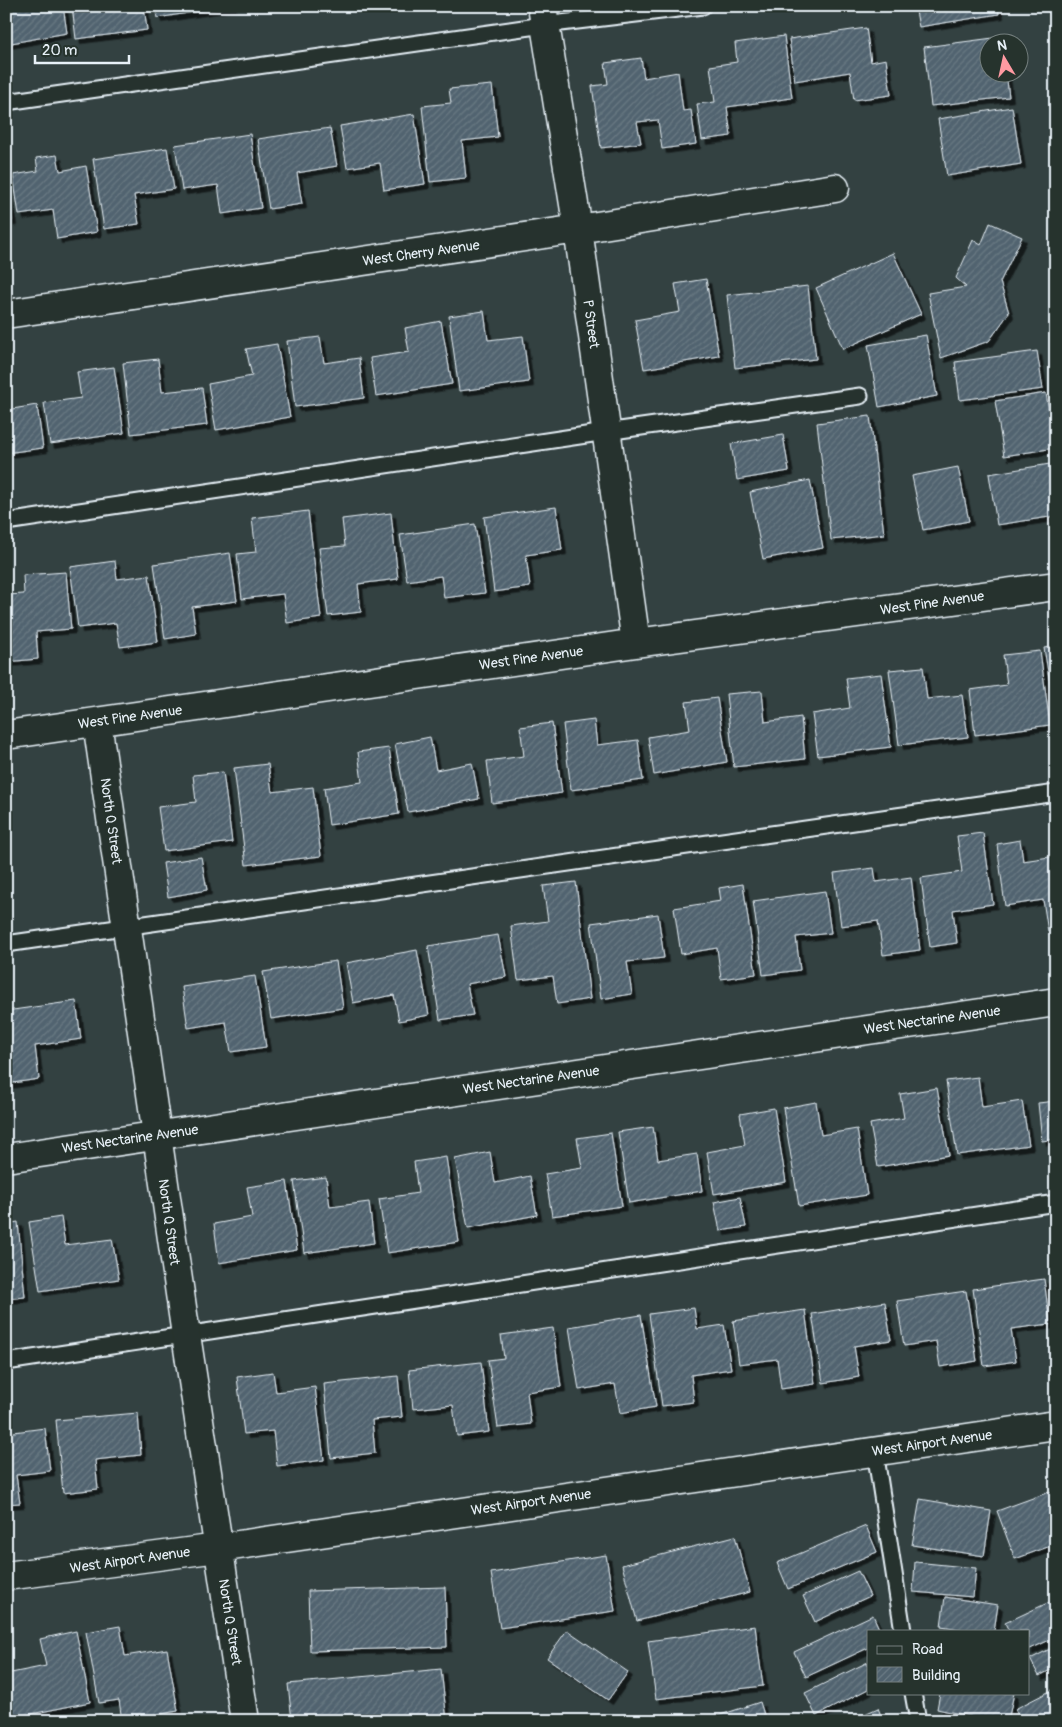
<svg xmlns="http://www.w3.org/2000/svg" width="1062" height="1727" viewBox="0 0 1062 1727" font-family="Pangolin,sans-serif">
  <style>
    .building { fill: url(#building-hatch); stroke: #e8f1f8; filter: url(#shadow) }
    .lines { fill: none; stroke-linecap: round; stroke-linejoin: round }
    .service-casing { stroke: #e8f1f8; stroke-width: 19 }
    .minor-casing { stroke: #e8f1f8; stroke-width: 31 }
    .service { stroke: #26332d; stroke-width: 15 }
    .minor { stroke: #26332d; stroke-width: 28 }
    .labels { text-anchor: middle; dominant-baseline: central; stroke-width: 4.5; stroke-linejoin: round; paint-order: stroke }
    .street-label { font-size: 14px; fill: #e8f1f8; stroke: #26332d }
  </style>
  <defs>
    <pattern id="building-hatch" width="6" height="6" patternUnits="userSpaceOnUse" patternTransform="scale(1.25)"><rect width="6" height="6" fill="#51636f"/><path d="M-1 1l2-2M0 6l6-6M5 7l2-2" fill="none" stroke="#6a7a84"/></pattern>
    <filter id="shadow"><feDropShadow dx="4.5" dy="4.5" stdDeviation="0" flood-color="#0009"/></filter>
  </defs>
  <rect width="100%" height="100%" fill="#334141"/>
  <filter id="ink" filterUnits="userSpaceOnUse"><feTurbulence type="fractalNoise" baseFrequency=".02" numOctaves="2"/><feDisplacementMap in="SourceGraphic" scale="10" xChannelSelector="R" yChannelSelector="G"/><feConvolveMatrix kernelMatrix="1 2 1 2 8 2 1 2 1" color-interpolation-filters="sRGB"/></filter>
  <g filter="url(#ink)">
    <!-- building -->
    <path class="building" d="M 6,6 L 63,6 L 67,33 L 6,44 Z
      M 72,6 L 144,6 L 147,30 L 76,39 Z
      M 155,6 L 232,6 L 157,18 Z
      M 915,6 L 998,6 L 999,14 L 919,27 Z
      M 866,28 L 871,62 L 886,59 L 891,95 L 854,100 L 850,72 L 795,81 L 789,39 Z
      M 784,36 L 792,98 L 727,107 L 731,136 L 702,140 L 697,104 L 715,102 L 710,66 L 737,62 L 735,43 Z
      M 1001,37 L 1002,42 L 990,42 L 990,72 L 1006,72 L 1009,97 L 931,106 L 924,47 Z
      M 641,58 L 644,78 L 678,72 L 683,111 L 691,110 L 696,144 L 662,149 L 658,120 L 637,122 L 641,143 L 601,148 L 592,86 L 608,84 L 605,63 Z
      M 492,85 L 498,137 L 462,141 L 466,178 L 430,182 L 422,106 L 451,103 L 449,89 Z
      M 1012,107 L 1021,164 L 947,176 L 938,119 Z
      M 414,114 L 425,184 L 384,190 L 380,163 L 347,168 L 340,126 Z
      M 330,128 L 337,166 L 297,173 L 302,204 L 269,209 L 258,139 Z
      M 250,134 L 261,208 L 222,214 L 218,185 L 182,190 L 175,145 Z
      M 167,148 L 174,189 L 134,195 L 139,224 L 104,229 L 93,159 Z
      M 57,155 L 60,171 L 86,166 L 97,232 L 57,239 L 53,210 L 19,215 L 13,175 L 38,171 L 36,158 Z
      M 6,176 L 12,221 L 6,221 Z
      M 990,223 L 1022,237 L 1000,282 L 1009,313 L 989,341 L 941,358 L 928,293 L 966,287 L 956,278 L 973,240 L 981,245 Z
      M 893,253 L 921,314 L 843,349 L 816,288 Z
      M 706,279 L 719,356 L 644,369 L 635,320 L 680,312 L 675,284 Z
      M 808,286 L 816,359 L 735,368 L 727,295 Z
      M 484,311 L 488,340 L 523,336 L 529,382 L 459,391 L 449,316 Z
      M 441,321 L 452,384 L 376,396 L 370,358 L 409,352 L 405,328 Z
      M 926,335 L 937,396 L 879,407 L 868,345 Z
      M 320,337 L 324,363 L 359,358 L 364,398 L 295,407 L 287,341 Z
      M 277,344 L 290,417 L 216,430 L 208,384 L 252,376 L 246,349 Z
      M 1037,351 L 1043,389 L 960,400 L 955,362 Z
      M 158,359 L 162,392 L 202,388 L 207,425 L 131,434 L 123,363 Z
      M 114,367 L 124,433 L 50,444 L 44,403 L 81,398 L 77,372 Z
      M 1046,393 L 1055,448 L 1004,456 L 995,401 Z
      M 37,405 L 43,448 L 6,453 L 6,410 Z
      M 870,416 L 884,534 L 831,540 L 817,423 Z
      M 783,435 L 789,471 L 737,480 L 731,444 Z
      M 1056,463 L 1056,516 L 997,525 L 989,474 Z
      M 958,467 L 969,521 L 923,530 L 912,476 Z
      M 810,480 L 823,548 L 763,559 L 750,492 Z
      M 556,507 L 562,550 L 526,555 L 530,587 L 494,592 L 484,517 Z
      M 308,511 L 321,618 L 287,623 L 283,594 L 242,599 L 237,554 L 256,552 L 252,518 Z
      M 391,513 L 398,579 L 358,584 L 361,612 L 328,616 L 319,548 L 345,546 L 342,519 Z
      M 475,524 L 485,593 L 444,598 L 441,576 L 407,581 L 400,535 Z
      M 230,553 L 237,601 L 192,607 L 196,634 L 165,639 L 154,564 Z
      M 115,561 L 117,579 L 149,575 L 158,642 L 120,647 L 116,623 L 78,628 L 70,567 Z
      M 66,572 L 71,629 L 36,632 L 38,659 L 6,662 L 6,595 L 24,594 L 23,575 Z
      M 1056,646 L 1056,719 L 1044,648 Z
      M 1040,651 L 1050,725 L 975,735 L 970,690 L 1007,685 L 1003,655 Z
      M 923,667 L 927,699 L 962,695 L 968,737 L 899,745 L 889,670 Z
      M 881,674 L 891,747 L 818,756 L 812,714 L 850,708 L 846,678 Z
      M 762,691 L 765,722 L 801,717 L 805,759 L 734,767 L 726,694 Z
      M 717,698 L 727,762 L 654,775 L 648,737 L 690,730 L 686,702 Z
      M 594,720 L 597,745 L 638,740 L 643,780 L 571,790 L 563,724 Z
      M 552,723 L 562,793 L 492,803 L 487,761 L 524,756 L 520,727 Z
      M 430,737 L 436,770 L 472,763 L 479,799 L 408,812 L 395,744 Z
      M 389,748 L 399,814 L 329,825 L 324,788 L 362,782 L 358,752 Z
      M 268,764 L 272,792 L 313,787 L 321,856 L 246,865 L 234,768 Z
      M 223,772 L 232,842 L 164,851 L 158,807 L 196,802 L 193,775 Z
      M 983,833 L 993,904 L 953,910 L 957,943 L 930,947 L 921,878 L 962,872 L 957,836 Z
      M 1020,840 L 1023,861 L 1056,856 L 1056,931 L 1048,932 L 1043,900 L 1005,906 L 997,844 Z
      M 201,857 L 207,890 L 168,897 L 163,863 Z
      M 874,868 L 876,882 L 911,877 L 920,950 L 883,955 L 878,921 L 841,926 L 834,873 Z
      M 576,882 L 590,999 L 557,1004 L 553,976 L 518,980 L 511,926 L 548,921 L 543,886 Z
      M 743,884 L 756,974 L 721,979 L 717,948 L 681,954 L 674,908 L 721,901 L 719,888 Z
      M 825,891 L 831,933 L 796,937 L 800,970 L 763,975 L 753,901 Z
      M 658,914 L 664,958 L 627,962 L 632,994 L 601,999 L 591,923 Z
      M 498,935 L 506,977 L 467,984 L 473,1015 L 440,1020 L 428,946 Z
      M 417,950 L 429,1015 L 399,1021 L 394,995 L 353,1003 L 346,963 Z
      M 336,961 L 343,1008 L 271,1019 L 263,972 Z
      M 255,976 L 266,1047 L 231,1052 L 226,1022 L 188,1028 L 182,987 Z
      M 76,1001 L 81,1039 L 35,1046 L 39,1079 L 6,1084 L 6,1011 Z
      M 978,1077 L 982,1107 L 1022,1101 L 1029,1145 L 957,1155 L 946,1081 Z
      M 937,1088 L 949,1155 L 878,1167 L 870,1124 L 904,1118 L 900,1094 Z
      M 1056,1101 L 1056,1139 L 1042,1141 L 1038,1103 Z
      M 816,1102 L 821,1135 L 857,1129 L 867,1195 L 799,1206 L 783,1108 Z
      M 774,1108 L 786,1182 L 714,1194 L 707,1152 L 745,1145 L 740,1114 Z
      M 653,1127 L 658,1160 L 697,1154 L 702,1191 L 629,1203 L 618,1132 Z
      M 611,1133 L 622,1206 L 552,1216 L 545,1174 L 582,1168 L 577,1138 Z
      M 490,1152 L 495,1183 L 530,1176 L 537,1215 L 468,1228 L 455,1159 Z
      M 446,1157 L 459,1242 L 387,1253 L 379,1199 L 418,1193 L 414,1162 Z
      M 326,1177 L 330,1207 L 369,1202 L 374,1243 L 304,1253 L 294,1181 Z
      M 287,1181 L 297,1250 L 219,1263 L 214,1224 L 252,1217 L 247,1187 Z
      M 740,1197 L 746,1227 L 720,1231 L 714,1202 Z
      M 61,1217 L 65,1245 L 112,1239 L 119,1279 L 40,1291 L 29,1222 Z
      M 18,1222 L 25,1297 L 6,1299 L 6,1224 Z
      M 1044,1279 L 1050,1324 L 1011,1329 L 1016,1361 L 984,1366 L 973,1289 Z
      M 966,1291 L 977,1361 L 940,1367 L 936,1341 L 904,1346 L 897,1301 Z
      M 885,1302 L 891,1340 L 854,1346 L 859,1377 L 823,1383 L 812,1314 Z
      M 694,1308 L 697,1329 L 724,1325 L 731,1369 L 691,1375 L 694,1402 L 662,1406 L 649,1314 Z
      M 805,1310 L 815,1384 L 781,1389 L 777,1359 L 739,1364 L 733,1321 Z
      M 641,1315 L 656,1407 L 620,1413 L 615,1384 L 579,1390 L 569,1327 Z
      M 553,1328 L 561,1387 L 527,1392 L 531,1424 L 498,1428 L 488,1360 L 504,1358 L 501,1335 Z
      M 481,1362 L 489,1432 L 457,1436 L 453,1405 L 413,1409 L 409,1370 Z
      M 273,1372 L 276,1392 L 315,1387 L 324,1460 L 277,1466 L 273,1431 L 244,1434 L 237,1377 Z
      M 398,1376 L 402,1417 L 372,1420 L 375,1453 L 331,1458 L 324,1384 Z
      M 138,1413 L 141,1455 L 95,1460 L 98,1489 L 63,1493 L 56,1420 Z
      M 45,1428 L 50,1471 L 16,1475 L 20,1503 L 6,1504 L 6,1433 Z
      M 1052,1491 L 1056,1500 L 1056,1544 L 1015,1559 L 997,1511 Z
      M 920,1499 L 991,1511 L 984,1556 L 912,1545 Z
      M 866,1526 L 877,1552 L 788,1589 L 777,1563 Z
      M 735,1536 L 750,1592 L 637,1621 L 622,1565 Z
      M 606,1555 L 615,1611 L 500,1628 L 491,1573 Z
      M 915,1562 L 976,1568 L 973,1597 L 913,1592 Z
      M 858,1571 L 870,1596 L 815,1622 L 803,1596 Z
      M 445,1587 L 447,1647 L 310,1651 L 308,1591 Z
      M 945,1597 L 998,1605 L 994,1631 L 972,1631 L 941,1626 Z
      M 1056,1599 L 1056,1637 L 1028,1650 L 1028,1631 L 1009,1631 L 1005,1623 Z
      M 873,1615 L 880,1631 L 868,1631 L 868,1648 L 806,1677 L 794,1652 Z
      M 120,1626 L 125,1656 L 167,1649 L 178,1711 L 122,1721 L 119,1700 L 99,1703 L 86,1632 Z
      M 755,1626 L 763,1686 L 656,1699 L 648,1641 Z
      M 567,1630 L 628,1672 L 608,1700 L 547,1658 Z
      M 76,1631 L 90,1702 L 12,1718 L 6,1691 L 6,1674 L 46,1666 L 40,1639 Z
      M 1056,1646 L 1056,1667 L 1039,1676 L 1030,1659 Z
      M 868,1662 L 868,1689 L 816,1716 L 805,1693 Z
      M 441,1669 L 447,1721 L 292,1721 L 288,1684 Z
      M 1056,1688 L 1056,1720 L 1021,1721 L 1015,1709 Z
      M 940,1693 L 1014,1693 L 1008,1721 L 992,1721 L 937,1709 Z
      M 760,1702 L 766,1721 L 702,1721 Z
      M 878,1708 L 883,1721 L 849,1721 Z"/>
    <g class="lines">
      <!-- service casing -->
      <g class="service-casing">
        <path id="service" d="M 6,102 L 544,25 L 703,6
          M 6,522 L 606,432 L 860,396
          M 6,944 L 1056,793
          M 6,1362 L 1056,1203
          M 875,1451 L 903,1631
          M 913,1693 L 918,1721"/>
      </g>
      <!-- minor casing -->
      <g class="minor-casing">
        <path id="minor" d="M 542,6 L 578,229 L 636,643
          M 6,314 L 578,229 L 835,188
          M 97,722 L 186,1335 L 245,1721
          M 6,735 L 636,643 L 1056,586
          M 6,1158 L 1056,1002
          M 6,1576 L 218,1548 L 1056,1425"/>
      </g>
      <!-- service -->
      <use href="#service" class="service"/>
      <!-- minor -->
      <use href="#minor" class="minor"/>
    </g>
  </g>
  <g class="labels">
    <!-- street labels -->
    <g class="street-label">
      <text transform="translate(421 253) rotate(-8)">West Cherry Avenue</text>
      <text transform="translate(591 324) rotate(82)">P Street</text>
      <text transform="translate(932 603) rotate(-8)">West Pine Avenue</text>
      <text transform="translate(531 658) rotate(-8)">West Pine Avenue</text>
      <text transform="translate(130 717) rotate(-8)">West Pine Avenue</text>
      <text transform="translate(111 821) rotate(82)">North Q Street</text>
      <text transform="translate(932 1020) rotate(-8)">West Nectarine Avenue</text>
      <text transform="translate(531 1080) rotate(-8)">West Nectarine Avenue</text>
      <text transform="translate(130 1139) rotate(-8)">West Nectarine Avenue</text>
      <text transform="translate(169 1222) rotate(82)">North Q Street</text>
      <text transform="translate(932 1443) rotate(-8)">West Airport Avenue</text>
      <text transform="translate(531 1502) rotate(-8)">West Airport Avenue</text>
      <text transform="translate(130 1560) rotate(-8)">West Airport Avenue</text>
      <text transform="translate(230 1622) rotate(81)">North Q Street</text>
    </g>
  </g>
  <!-- margin -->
  <rect width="1062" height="1727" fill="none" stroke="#26332d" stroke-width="25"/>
  <rect x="12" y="12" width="1037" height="1702" fill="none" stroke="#e8f1f8" stroke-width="2" filter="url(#ink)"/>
  <!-- legend -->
  <rect x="867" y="1630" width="162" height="65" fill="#26332d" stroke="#747f7e"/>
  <rect x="877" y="1646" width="25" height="8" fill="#26332d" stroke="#747f7e"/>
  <text x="912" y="1654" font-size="15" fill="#e8f1f8">Road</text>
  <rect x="877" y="1667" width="25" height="15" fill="url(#building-hatch)" stroke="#747f7e"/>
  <text x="912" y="1680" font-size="15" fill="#e8f1f8">Building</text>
  <!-- north arrow -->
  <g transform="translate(1004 58) rotate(351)"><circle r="24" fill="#26332d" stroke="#747f7e"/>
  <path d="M0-4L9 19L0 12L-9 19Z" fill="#ff9aa2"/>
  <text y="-8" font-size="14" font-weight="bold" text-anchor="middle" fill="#e8f1f8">N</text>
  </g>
  <!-- scale -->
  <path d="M35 55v8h94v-8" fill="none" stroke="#e8f1f8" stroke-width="2.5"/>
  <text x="42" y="55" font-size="15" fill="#e8f1f8" stroke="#26332d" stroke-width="4" paint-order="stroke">20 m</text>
</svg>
